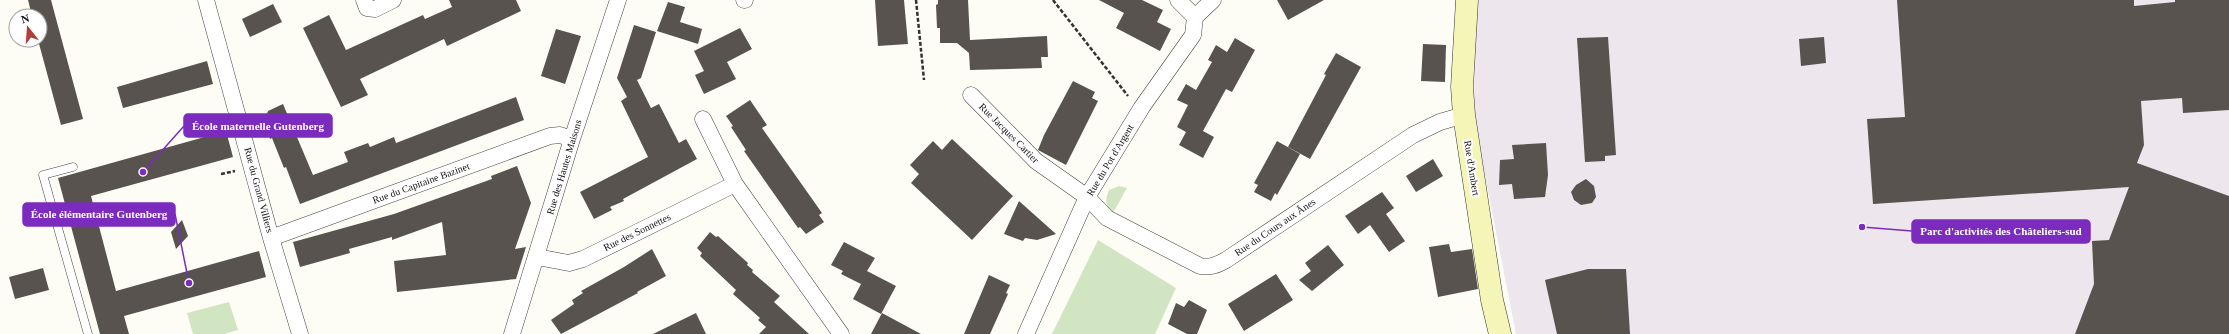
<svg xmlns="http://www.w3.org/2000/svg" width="2229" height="334" viewBox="0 0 2229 334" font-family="Georgia,serif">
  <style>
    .industrial { fill: #ede6ed }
    .green { fill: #d1e5c2 }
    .building { fill: #58534e }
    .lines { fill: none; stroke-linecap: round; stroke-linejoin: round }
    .lane-casing { stroke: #434343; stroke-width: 9 }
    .street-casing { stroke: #434343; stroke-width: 17 }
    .secondary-casing { stroke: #323232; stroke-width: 23 }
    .path { stroke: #323232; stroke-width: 2.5; stroke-dasharray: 4 2; stroke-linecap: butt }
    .lane { stroke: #fff; stroke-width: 8 }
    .street { stroke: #fff; stroke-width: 16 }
    .secondary { stroke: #f6f5b8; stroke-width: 22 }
    .labels { text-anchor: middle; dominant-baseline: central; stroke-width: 4; stroke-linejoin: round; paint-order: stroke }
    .street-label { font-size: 10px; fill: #101010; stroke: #fff }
    .leader { fill: none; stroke: #7b2cbf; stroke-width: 1.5 }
    .callout-dot { fill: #7b2cbf; stroke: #fff; stroke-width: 1.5 }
    .callout { fill: #7b2cbf; stroke: #7b2cbf; stroke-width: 1.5 }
    .callout-label { font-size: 11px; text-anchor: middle; font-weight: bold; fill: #fff }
  </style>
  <rect width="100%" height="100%" fill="#fefdf5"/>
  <!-- industrial -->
  <path class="industrial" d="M 1477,0 L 2229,0 L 2229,334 L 1516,334 L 1474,119 L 1475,21 Z"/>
  <!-- green -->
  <path class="green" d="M 1119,186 L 1127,188 L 1113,213 C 1105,207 1105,199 1109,190 Z
    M 1098,240 L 1176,288 L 1155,334 L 1052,334 Z
    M 229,302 L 238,330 L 224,334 L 193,334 L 187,313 Z"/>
  <!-- building -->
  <path class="building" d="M 28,0 L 51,0 L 83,119 L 61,125 L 38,40 L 40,40 L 40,16 L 32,16 Z
    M 449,0 L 516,0 L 521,11 L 447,46 L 444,39 L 360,79 L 368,95 L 341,107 L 303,28 L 329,15 L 346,50 L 423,15 L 425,19 L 452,7 Z
    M 875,0 L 904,0 L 908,44 L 878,46 Z
    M 938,0 L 968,0 L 970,40 L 1047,36 L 1048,57 L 1041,57 L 1042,68 L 970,70 L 969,53 L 957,43 L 940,43 L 940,28 L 937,28 L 936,5 L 938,4 Z
    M 1099,0 L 1142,0 L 1163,10 L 1157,22 L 1171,29 L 1160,51 L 1116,28 L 1124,13 Z
    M 1277,0 L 1324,0 L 1288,20 Z
    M 1897,0 L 2134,0 L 2134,6 L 2175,2 L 2175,0 L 2229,0 L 2229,110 L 2183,113 L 2182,98 L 2141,101 L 2144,145 L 2137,163 L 2229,196 L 2229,334 L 2075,334 L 2094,284 L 2092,241 L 2109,240 L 2129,187 L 1873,204 L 1867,119 L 1905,117 Z
    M 668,2 L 685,7 L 680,22 L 702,29 L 698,44 L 657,31 Z
    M 273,4 L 282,22 L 250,37 L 242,19 Z
    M 634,25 L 656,32 L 641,78 L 637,80 L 651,108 L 659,104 L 679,143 L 686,139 L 697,159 L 623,199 L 624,201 L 610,207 L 612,210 L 594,219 L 580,192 L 648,157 L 621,101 L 627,97 L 617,78 Z
    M 740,28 L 752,49 L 727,62 L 736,79 L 704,94 L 695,75 L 704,71 L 694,51 Z
    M 556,29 L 581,36 L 565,84 L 541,76 Z
    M 1608,37 L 1616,155 L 1605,156 L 1605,161 L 1585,162 L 1577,38 Z
    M 1824,37 L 1826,63 L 1801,66 L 1799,39 Z
    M 1235,38 L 1255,50 L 1232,92 L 1226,89 L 1203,131 L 1214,137 L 1203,158 L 1179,145 L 1186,132 L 1177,127 L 1188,105 L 1177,100 L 1186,84 L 1196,90 L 1212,62 L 1208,60 L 1216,45 L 1227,52 Z
    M 1423,44 L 1446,45 L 1445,82 L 1421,81 Z
    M 1336,53 L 1361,67 L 1310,159 L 1288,147 L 1326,75 L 1324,74 Z
    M 207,61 L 213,84 L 123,108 L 117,87 Z
    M 1073,81 L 1095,92 L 1092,98 L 1098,101 L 1066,165 L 1038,150 L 1044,135 Z
    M 516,97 L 524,120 L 300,204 L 286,167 L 284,168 L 272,138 L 270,139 L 265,119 L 268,111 L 283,104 L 313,175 L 348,162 L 344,152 L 368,143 L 370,147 L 394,137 L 396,143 Z
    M 750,100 L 767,125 L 762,128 L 822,213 L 819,215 L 824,222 L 806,234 L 800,227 L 798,228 L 744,151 L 746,150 L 731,127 L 733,126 L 726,116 Z
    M 226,131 L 233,157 L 91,196 L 116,291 L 259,251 L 266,277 L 124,316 L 129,334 L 100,334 L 58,178 Z
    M 952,139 L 1013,196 L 972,240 L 911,183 L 919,174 L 910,165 L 933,141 L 942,150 Z
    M 1277,141 L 1300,154 L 1277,195 L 1275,193 L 1271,201 L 1254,192 L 1258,185 L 1254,183 Z
    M 1546,143 L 1548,175 L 1545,197 L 1514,199 L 1512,184 L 1499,185 L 1500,160 L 1514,159 L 1512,145 Z
    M 1433,159 L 1443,176 L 1416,192 L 1406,176 Z
    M 517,166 L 531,203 L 515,249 L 526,247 L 516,279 L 397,292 L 394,261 L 446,255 L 442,222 L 392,240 L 392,237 L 349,249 L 350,253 L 300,267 L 293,242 L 394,214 L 492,179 L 491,176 Z
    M 1586,179 L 1594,186 L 1596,197 L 1592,203 L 1581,205 L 1574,200 L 1571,192 L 1576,185 Z
    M 1382,192 L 1394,208 L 1386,214 L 1405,241 L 1389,252 L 1370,225 L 1358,234 L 1345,216 Z
    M 1019,201 L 1056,234 L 1037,240 L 1025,238 L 1023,241 L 1004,234 Z
    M 182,220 L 188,236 L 176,249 L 171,232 Z
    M 710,232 L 716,237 L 718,236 L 748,263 L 747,265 L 753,270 L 752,272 L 780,296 L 774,302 L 809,334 L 759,334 L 766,327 L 758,320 L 760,318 L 733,294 L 736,290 L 700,256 L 702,253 L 697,248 Z
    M 844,242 L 875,258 L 867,271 L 896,286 L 881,314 L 853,299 L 867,273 L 861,284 L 841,274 L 843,271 L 831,265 Z
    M 1449,244 L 1451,252 L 1472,249 L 1478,289 L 1438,297 L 1429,247 Z
    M 1328,245 L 1344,265 L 1312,291 L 1299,280 L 1311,271 L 1305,263 Z
    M 652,249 L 666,276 L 637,292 L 638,293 L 561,334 L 551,320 L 574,304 L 572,300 L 583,293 L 581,291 L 624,267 Z
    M 43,268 L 49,290 L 15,299 L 9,277 Z
    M 1588,269 L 1626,269 L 1630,334 L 1557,334 L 1545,280 Z
    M 1276,274 L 1293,300 L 1244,331 L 1228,304 Z
    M 989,275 L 1010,285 L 1006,293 L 1008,294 L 990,334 L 964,334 Z
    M 1189,300 L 1207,310 L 1197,334 L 1187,334 L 1168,324 L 1176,303 L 1184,307 Z
    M 696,313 L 706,334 L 653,334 Z
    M 882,313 L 921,334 L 871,334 Z"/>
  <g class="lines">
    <!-- lane casing -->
    <g class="lane-casing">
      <path id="lane" d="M 73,167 L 43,175 L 88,334"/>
    </g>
    <!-- street casing -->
    <g class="street-casing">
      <path id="street" d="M 206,0 L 271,238 L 300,334
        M 364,0 L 367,8 L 375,9 L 393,0
        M 744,0 L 745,0
        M 1178,0 L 1195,17
        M 971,95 L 1036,161 L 1087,197 L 1107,218 L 1200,266 C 1210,268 1217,265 1226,260 L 1413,135 L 1440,122 L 1464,115
        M 703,119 L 735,184
        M 271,238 L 550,136 L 560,135 L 572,139
        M 537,257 L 569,263 L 583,259 L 735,184 L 841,334
        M 512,334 L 572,139 L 618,0
        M 1026,334 L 1087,197 L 1142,107 L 1193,35 L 1195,17 L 1213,0"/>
    </g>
    <!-- secondary casing -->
    <g class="secondary-casing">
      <path id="secondary" d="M 1467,0 L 1462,87 L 1464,115 L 1492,300 L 1500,334"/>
    </g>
    <!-- path -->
    <path class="path" d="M 916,0 L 924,80
      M 1053,0 L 1128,96
      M 221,174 L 235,171"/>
    <!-- lane -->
    <use href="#lane" class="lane"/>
    <!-- street -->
    <use href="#street" class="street"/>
    <!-- secondary -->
    <use href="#secondary" class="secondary"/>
  </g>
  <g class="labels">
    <!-- street labels -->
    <g class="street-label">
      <text transform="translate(1009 133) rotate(45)">Rue Jacques Cartier</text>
      <text transform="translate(1110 160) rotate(-59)">Rue du Pot d'Argent</text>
      <text transform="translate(564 167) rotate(-73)">Rue des Hautes Maisons</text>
      <text transform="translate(1472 168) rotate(81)">Rue d'Ambert</text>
      <text transform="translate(421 183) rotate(-20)">Rue du Capitaine Bazinet</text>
      <text transform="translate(259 190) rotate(75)">Rue du Grand Villiers</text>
      <text transform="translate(1275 227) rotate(-34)">Rue du Cours aux Ânes</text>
      <text transform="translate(637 232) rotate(-26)">Rue des Sonnettes</text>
    </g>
  </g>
  <!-- callouts -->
  <path class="leader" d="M143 172L184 126M189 283L175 214M1862 227L1912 231"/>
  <g class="callout-dot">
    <circle cx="143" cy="172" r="4"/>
    <circle cx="189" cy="283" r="4"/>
    <circle cx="1862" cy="227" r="4"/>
  </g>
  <g class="callout">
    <rect x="184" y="114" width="148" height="23" rx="4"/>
    <rect x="23" y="203" width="152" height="23" rx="4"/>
    <rect x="1912" y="220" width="178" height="23" rx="4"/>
  </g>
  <g class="callout-label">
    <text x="258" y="130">École maternelle Gutenberg</text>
    <text x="99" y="218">École élémentaire Gutenberg</text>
    <text x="2001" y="235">Parc d'activités des Châteliers-sud</text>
  </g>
  <!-- north arrow -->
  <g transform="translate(28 28) rotate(343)"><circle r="19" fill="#ffffff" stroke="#9f9f9f"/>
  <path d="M0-3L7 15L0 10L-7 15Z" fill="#b13e38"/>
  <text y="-6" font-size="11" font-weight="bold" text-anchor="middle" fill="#101010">N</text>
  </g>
</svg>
